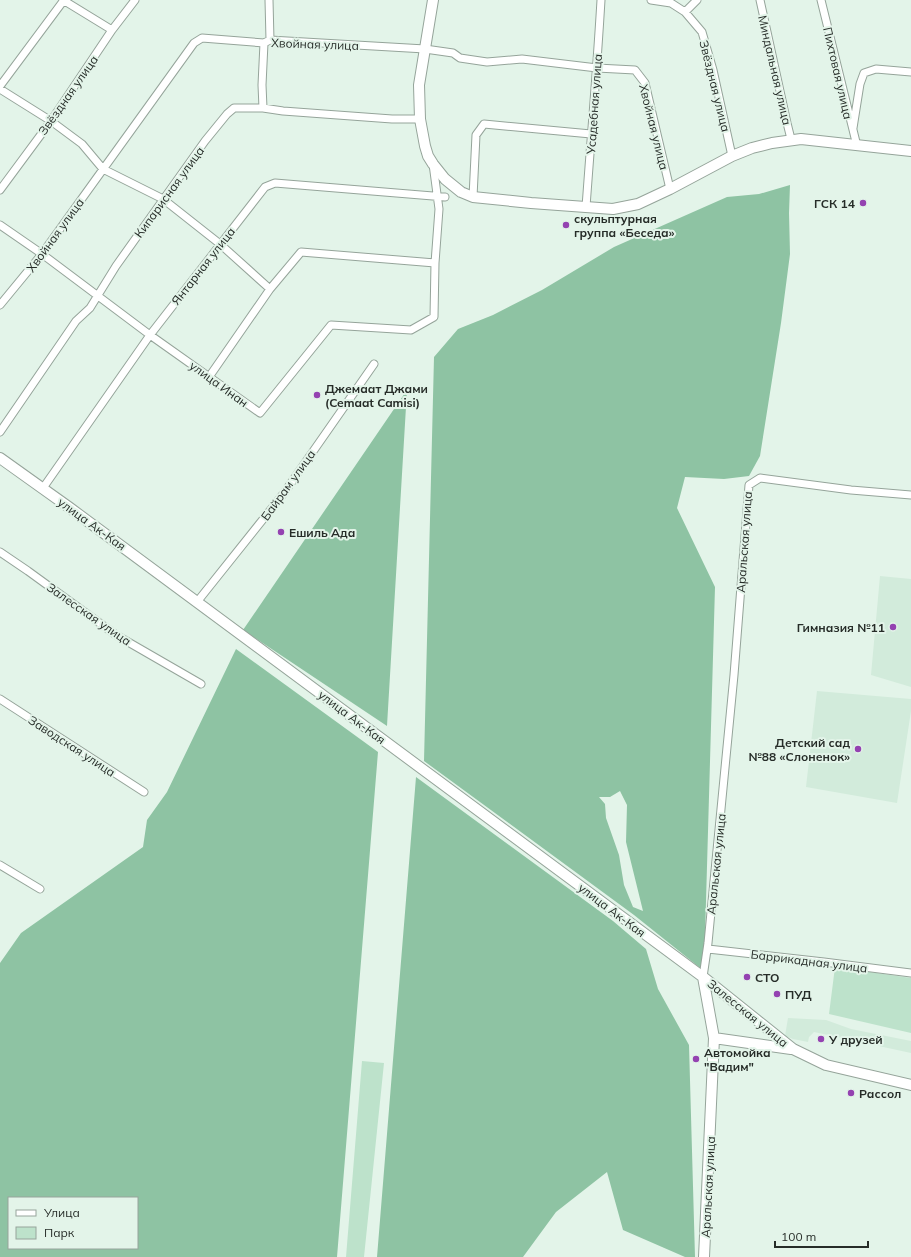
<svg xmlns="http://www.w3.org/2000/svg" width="911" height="1257" viewBox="0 0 911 1257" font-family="Mulish,sans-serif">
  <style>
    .built { fill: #d2ebdb }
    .green { fill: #bde2cb }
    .forest { fill: #8ec3a3; fill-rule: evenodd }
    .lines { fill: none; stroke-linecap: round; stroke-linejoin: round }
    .street-casing { stroke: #95a49a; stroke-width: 9 }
    .secondary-casing { stroke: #95a49a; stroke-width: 12 }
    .street { stroke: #fff; stroke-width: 7 }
    .secondary { stroke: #fff; stroke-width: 10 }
    .poi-dot { fill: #9442b1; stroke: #e3f4e9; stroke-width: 1.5 }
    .labels { text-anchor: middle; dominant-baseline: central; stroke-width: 4; stroke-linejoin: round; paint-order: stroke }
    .street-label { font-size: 12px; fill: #262c28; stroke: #e3f4e9 }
    .poi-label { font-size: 12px; font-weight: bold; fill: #262c28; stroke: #e3f4e9; text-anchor: start }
  </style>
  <rect width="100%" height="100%" fill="#e3f4e9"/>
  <!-- built -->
  <path class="built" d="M 880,576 L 911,579 L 911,687 L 871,675 Z
    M 817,691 L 911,699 L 911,711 L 897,803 L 806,787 Z
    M 788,1018 L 826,1020 L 851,1029 L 911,1041 L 911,1053 L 814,1032 L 809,1037 L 808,1042 L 793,1039 L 785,1036 Z"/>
  <!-- green -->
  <path class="green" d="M 835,967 L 911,978 L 911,1033 L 829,1014 Z
    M 362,1061 L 384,1063 L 364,1257 L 346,1257 Z"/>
  <!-- forest -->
  <path class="forest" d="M 790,185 L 789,213 L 790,254 L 781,323 L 760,456 L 749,476 L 724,479 L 685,477 L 677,508 L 715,587 L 704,971 L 634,915 L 424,761 L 434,357 L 458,329 L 493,315 L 542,290 L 614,247 L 727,197 L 759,194 ZM 620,791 L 627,805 L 626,842 L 643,911 L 633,907 L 624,885 L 619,855 L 606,818 L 605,804 L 599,797 L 610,797 Z
    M 407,390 L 387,726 L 243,630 Z
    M 236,649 L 378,752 L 337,1257 L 0,1257 L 0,963 L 21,933 L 143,847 L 147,820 L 167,792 ZM 9,1198 L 137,1198 L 137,1248 L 9,1248 Z
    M 416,777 L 613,921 L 646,949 L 658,989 L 689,1045 L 695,1257 L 685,1257 L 623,1230 L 607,1172 L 556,1212 L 523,1257 L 377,1257 Z"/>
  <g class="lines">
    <!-- street casing -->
    <g class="street-casing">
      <path id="street" d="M 63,0 L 112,30
        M 269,0 L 270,40
        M 651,0 L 671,3 L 685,12 L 702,32 L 713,70 L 732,156
        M 760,0 L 787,123 L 791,139
        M 821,0 L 857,146
        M 685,12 L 697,0
        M 0,86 L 64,0
        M 0,89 L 51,121 L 82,144 L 103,169 L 163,199 L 220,244 L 270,289
        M 263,108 L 262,85 L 264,43
        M 853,128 L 860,84 L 864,73 L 876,69 L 911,72
        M 0,190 L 51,121 L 112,30 L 135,0
        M 473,197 L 476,135 L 484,124 L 591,134
        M 586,207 C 591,138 597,69 601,0
        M 0,225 L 42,254 L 150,335 L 260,413 L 331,325 L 411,330 L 434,317 L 435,263 L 439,209 L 433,164
        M 0,305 L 42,254 L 194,43 L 202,38 L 264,43 L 270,40 L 425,49 L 453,53 L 460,58 L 487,62 L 522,59 L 597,68 L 635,70 L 645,83 L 670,189
        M 209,377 L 270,289 L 301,252 L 435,263
        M 0,432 L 76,321 L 90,308 L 116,266 L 205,141 L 227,114 L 234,108 L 263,108 L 283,111 L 392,119 L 420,119
        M 43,488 L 150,335 L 265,187 L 275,183 L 445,197
        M 0,552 L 28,571 L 116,635 L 201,684
        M 197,602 L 284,493 L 374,364
        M 0,699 L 144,792
        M 0,865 L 40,889
        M 708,949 L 824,962 L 911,973
        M 703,977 L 708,943 L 734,675 L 749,485 L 760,478 L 851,490 L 911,495"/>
    </g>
    <!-- secondary casing -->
    <g class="secondary-casing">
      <path id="secondary" d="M 433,0 L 419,85 L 420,119 L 425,146 L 428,156 L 433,164 L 445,179 L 461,192 L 473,197 L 531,203 L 613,209 L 638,204 L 670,189 L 732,156 L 752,148 L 772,143 L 801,139 L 911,151
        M 0,458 L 70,508 L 703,977 L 793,1049 L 826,1065 L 911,1085
        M 703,977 L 714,1038 L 704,1257
        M 714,1038 L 791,1049"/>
    </g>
    <!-- street -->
    <use href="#street" class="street"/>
    <!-- secondary -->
    <use href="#secondary" class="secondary"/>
  </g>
  <!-- markers -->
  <g class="poi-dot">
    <circle cx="863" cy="203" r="4"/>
    <circle cx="566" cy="225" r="4"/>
    <circle cx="317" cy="395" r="4"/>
    <circle cx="281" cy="532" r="4"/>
    <circle cx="893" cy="627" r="4"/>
    <circle cx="858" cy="749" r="4"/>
    <circle cx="747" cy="977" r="4"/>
    <circle cx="777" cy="994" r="4"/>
    <circle cx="821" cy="1039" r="4"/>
    <circle cx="696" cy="1059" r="4"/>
    <circle cx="851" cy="1093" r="4"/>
  </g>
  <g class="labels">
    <!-- street labels -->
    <g class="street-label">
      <text transform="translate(315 44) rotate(2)">Хвойная улица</text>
      <text transform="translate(775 70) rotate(77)">Миндальная улица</text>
      <text transform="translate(838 73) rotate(77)">Пихтовая улица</text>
      <text transform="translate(715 86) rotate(76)">Звёздная улица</text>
      <text transform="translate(68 95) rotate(-55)">Звёздная улица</text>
      <text transform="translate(594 104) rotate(-86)">Усадебная улица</text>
      <text transform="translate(654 127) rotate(76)">Хвойная улица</text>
      <text transform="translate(169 192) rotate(-54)">Кипарисная улица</text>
      <text transform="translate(55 235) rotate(-54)">Хвойная улица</text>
      <text transform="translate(203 266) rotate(-52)">Янтарная улица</text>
      <text transform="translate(219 384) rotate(36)">улица Инан</text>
      <text transform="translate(288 485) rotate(-54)">Байрам улица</text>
      <text transform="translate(92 524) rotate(36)">улица Ак-Кая</text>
      <text transform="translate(744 542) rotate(-86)">Аральская улица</text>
      <text transform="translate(89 614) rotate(35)">Залесская улица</text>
      <text transform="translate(352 717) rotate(37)">улица Ак-Кая</text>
      <text transform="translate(72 746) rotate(33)">Заводская улица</text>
      <text transform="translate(716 864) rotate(-84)">Аральская улица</text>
      <text transform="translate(612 910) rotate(37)">улица Ак-Кая</text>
      <text transform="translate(809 961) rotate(7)">Баррикадная улица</text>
      <text transform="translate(748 1013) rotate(39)">Залесская улица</text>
      <text transform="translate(708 1187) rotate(-87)">Аральская улица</text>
    </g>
    <!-- poi labels -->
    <g class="poi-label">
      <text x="855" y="203" text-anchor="end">ГСК 14</text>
      <text x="574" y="218">скульптурная<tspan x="574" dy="14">группа «Беседа»</tspan></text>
      <text x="325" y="388">Джемаат Джами<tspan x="325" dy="14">(Cemaat Camisi)</tspan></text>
      <text x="289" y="532">Ешиль Ада</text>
      <text x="885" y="627" text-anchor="end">Гимназия №11</text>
      <text x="850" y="742" text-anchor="end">Детский сад<tspan x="850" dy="14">№88 «Слоненок»</tspan></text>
      <text x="755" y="977">СТО</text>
      <text x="785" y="994">ПУД</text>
      <text x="829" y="1039">У друзей</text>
      <text x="704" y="1052">Автомойка<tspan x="704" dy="14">"Вадим"</tspan></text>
      <text x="859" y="1093">Рассол</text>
    </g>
  </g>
  <!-- legend -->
  <rect x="8" y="1197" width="130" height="52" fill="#e3f4e9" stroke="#97a49c"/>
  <rect x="16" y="1210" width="20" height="6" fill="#ffffff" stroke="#97a49c"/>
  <text x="44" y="1217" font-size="12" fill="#262c28">Улица</text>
  <rect x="16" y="1227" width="20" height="12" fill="#bde2cb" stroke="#97a49c"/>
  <text x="44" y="1237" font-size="12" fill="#262c28">Парк</text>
  <!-- scale -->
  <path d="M775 1241v6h93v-6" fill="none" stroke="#262c28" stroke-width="2"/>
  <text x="781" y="1241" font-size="12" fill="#262c28" stroke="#e3f4e9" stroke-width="3" paint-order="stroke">100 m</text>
</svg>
